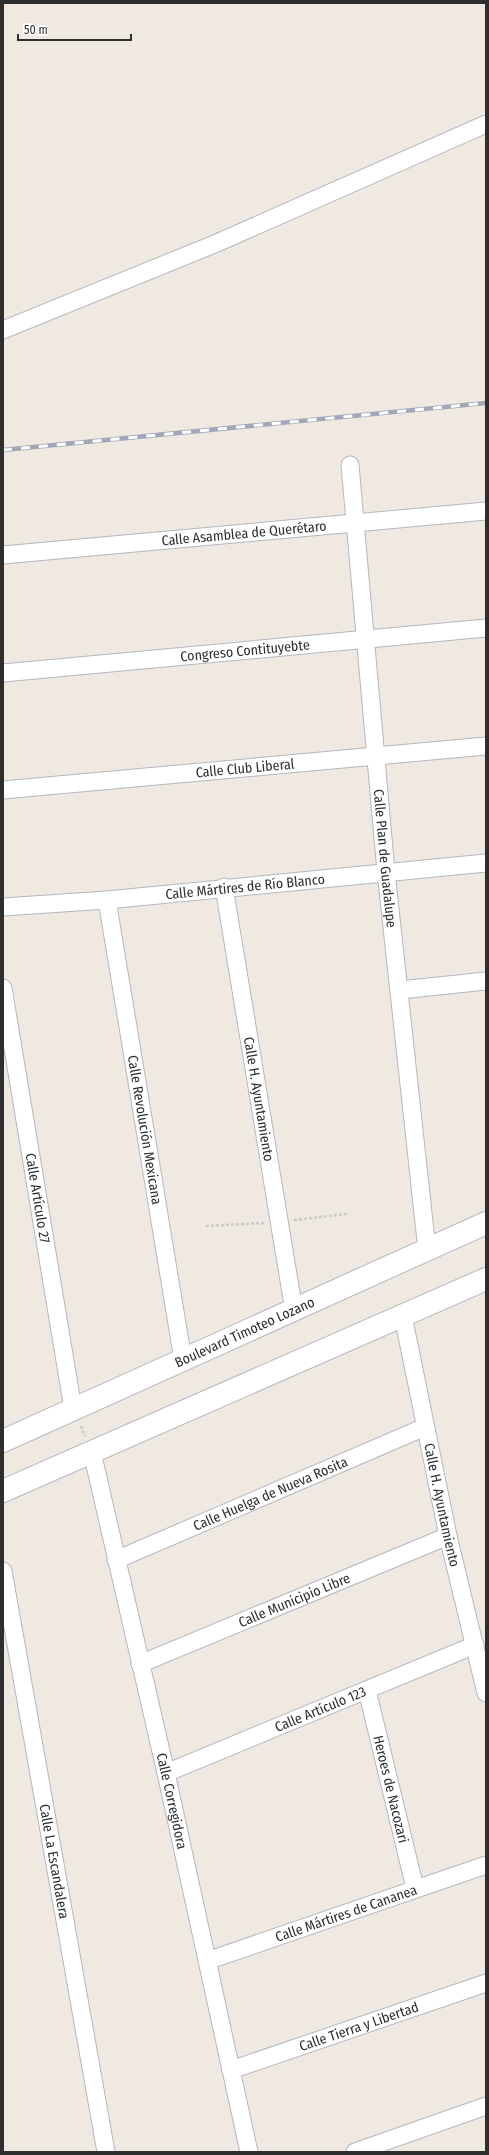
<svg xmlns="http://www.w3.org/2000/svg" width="489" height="2155" viewBox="0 0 489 2155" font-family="'Fira Sans Condensed',sans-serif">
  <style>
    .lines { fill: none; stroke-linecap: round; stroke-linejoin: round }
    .minor-casing { stroke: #b4b7c1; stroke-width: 19 }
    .secondary-casing { stroke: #b4b7c1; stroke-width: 24 }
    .path { stroke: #c9c9c9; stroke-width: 2.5; stroke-dasharray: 3 2; stroke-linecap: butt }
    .minor { stroke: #fff; stroke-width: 17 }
    .secondary { stroke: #fff; stroke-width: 22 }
    .rail-casing { stroke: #a3a6b8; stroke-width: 4.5 }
    .rail { stroke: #fff; stroke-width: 3; stroke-dasharray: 9; stroke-linecap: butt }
    .labels { text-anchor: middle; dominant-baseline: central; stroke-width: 3; stroke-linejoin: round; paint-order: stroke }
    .street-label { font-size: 14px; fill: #2e2e2e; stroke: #fff }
  </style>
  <rect width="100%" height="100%" fill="#efe9e1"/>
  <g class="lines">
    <!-- minor casing -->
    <g class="minor-casing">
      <g id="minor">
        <path d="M 3,330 L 217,243 L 486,124"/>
        <path id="s1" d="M 350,465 L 386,872 L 427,1250"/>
        <path id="s2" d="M 3,555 L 486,511"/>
        <path id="s3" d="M 3,673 L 486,628"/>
        <path id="s4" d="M 3,790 L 486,746"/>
        <path id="s5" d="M 224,887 L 294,1311"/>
        <path id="s6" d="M 107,900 L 183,1360"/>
        <path id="s7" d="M 3,907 L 107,900 L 486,863"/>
        <path id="s8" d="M 3,988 L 73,1409"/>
        <path d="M 400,990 L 486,981"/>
        <path id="s9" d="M 403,1316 L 448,1536 L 486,1693"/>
        <path id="s10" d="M 92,1452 L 166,1773 L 249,2152"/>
        <path id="s11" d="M 116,1560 L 425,1427"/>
        <path id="s12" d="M 3,1571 L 106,2152"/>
        <path id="s13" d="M 140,1664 L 448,1536"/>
        <path id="s14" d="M 367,1690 L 415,1888"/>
        <path id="s15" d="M 166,1773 L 475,1645"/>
        <path id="s16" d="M 207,1961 L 486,1865"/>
        <path id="s17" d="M 231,2070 L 486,1983"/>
        <path d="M 355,2152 L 486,2106"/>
      </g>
    </g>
    <!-- secondary casing -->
    <g class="secondary-casing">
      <g id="secondary">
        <path id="s18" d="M 3,1441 L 486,1223"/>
        <path d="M 3,1491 L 486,1279"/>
      </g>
    </g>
    <!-- path -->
    <path class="path" d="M 294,1220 L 347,1214
      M 206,1226 L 265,1223
      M 81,1426 L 85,1436"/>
    <!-- minor -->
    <use href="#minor" class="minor"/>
    <!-- secondary -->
    <use href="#secondary" class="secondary"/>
    <!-- rail casing -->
    <g class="rail-casing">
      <path id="rail" d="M 3,450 L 486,403"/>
    </g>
    <!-- rail -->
    <use href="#rail" class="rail"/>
  </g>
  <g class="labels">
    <!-- street labels -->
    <g class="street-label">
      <text stroke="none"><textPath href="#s2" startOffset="242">Calle Asamblea de Querétaro</textPath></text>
      <text stroke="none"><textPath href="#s3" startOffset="243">Congreso Contituyebte</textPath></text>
      <text stroke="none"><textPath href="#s4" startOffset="243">Calle Club Liberal</textPath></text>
      <text stroke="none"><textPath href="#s1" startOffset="395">Calle Plan de Guadalupe</textPath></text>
      <text stroke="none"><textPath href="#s7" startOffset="243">Calle Mártires de Río Blanco</textPath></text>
      <text stroke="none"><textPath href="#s5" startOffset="215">Calle H. Ayuntamiento</textPath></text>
      <text stroke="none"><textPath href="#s6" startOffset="233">Calle Revolución Mexicana</textPath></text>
      <text stroke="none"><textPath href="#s8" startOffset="213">Calle Artículo 27</textPath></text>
      <text stroke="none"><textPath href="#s18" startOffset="265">Boulevard Timoteo Lozano</textPath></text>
      <text stroke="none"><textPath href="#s11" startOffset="168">Calle Huelga de Nueva Rosita</textPath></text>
      <text stroke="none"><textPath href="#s9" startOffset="193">Calle H. Ayuntamiento</textPath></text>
      <text stroke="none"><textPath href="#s13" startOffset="167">Calle Municipio Libre</textPath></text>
      <text stroke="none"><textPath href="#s15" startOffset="167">Calle Artículo 123</textPath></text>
      <text stroke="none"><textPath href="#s14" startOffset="102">Heroes de Nacozari</textPath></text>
      <text stroke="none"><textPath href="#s10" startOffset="358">Calle Corregidora</textPath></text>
      <text stroke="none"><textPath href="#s12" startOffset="295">Calle La Escandalera</textPath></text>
      <text stroke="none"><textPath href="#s16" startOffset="147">Calle Mártires de Cananea</textPath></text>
      <text stroke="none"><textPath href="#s17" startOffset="135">Calle Tierra y Libertad</textPath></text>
    </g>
  </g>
  <!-- border -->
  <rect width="489" height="2155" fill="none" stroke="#2e2e2e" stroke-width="8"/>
  <!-- scale -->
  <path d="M18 34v6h113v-6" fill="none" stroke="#2e2e2e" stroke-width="2"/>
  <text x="24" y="34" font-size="12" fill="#2e2e2e" stroke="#ffffff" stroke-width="3" paint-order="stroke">50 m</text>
</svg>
